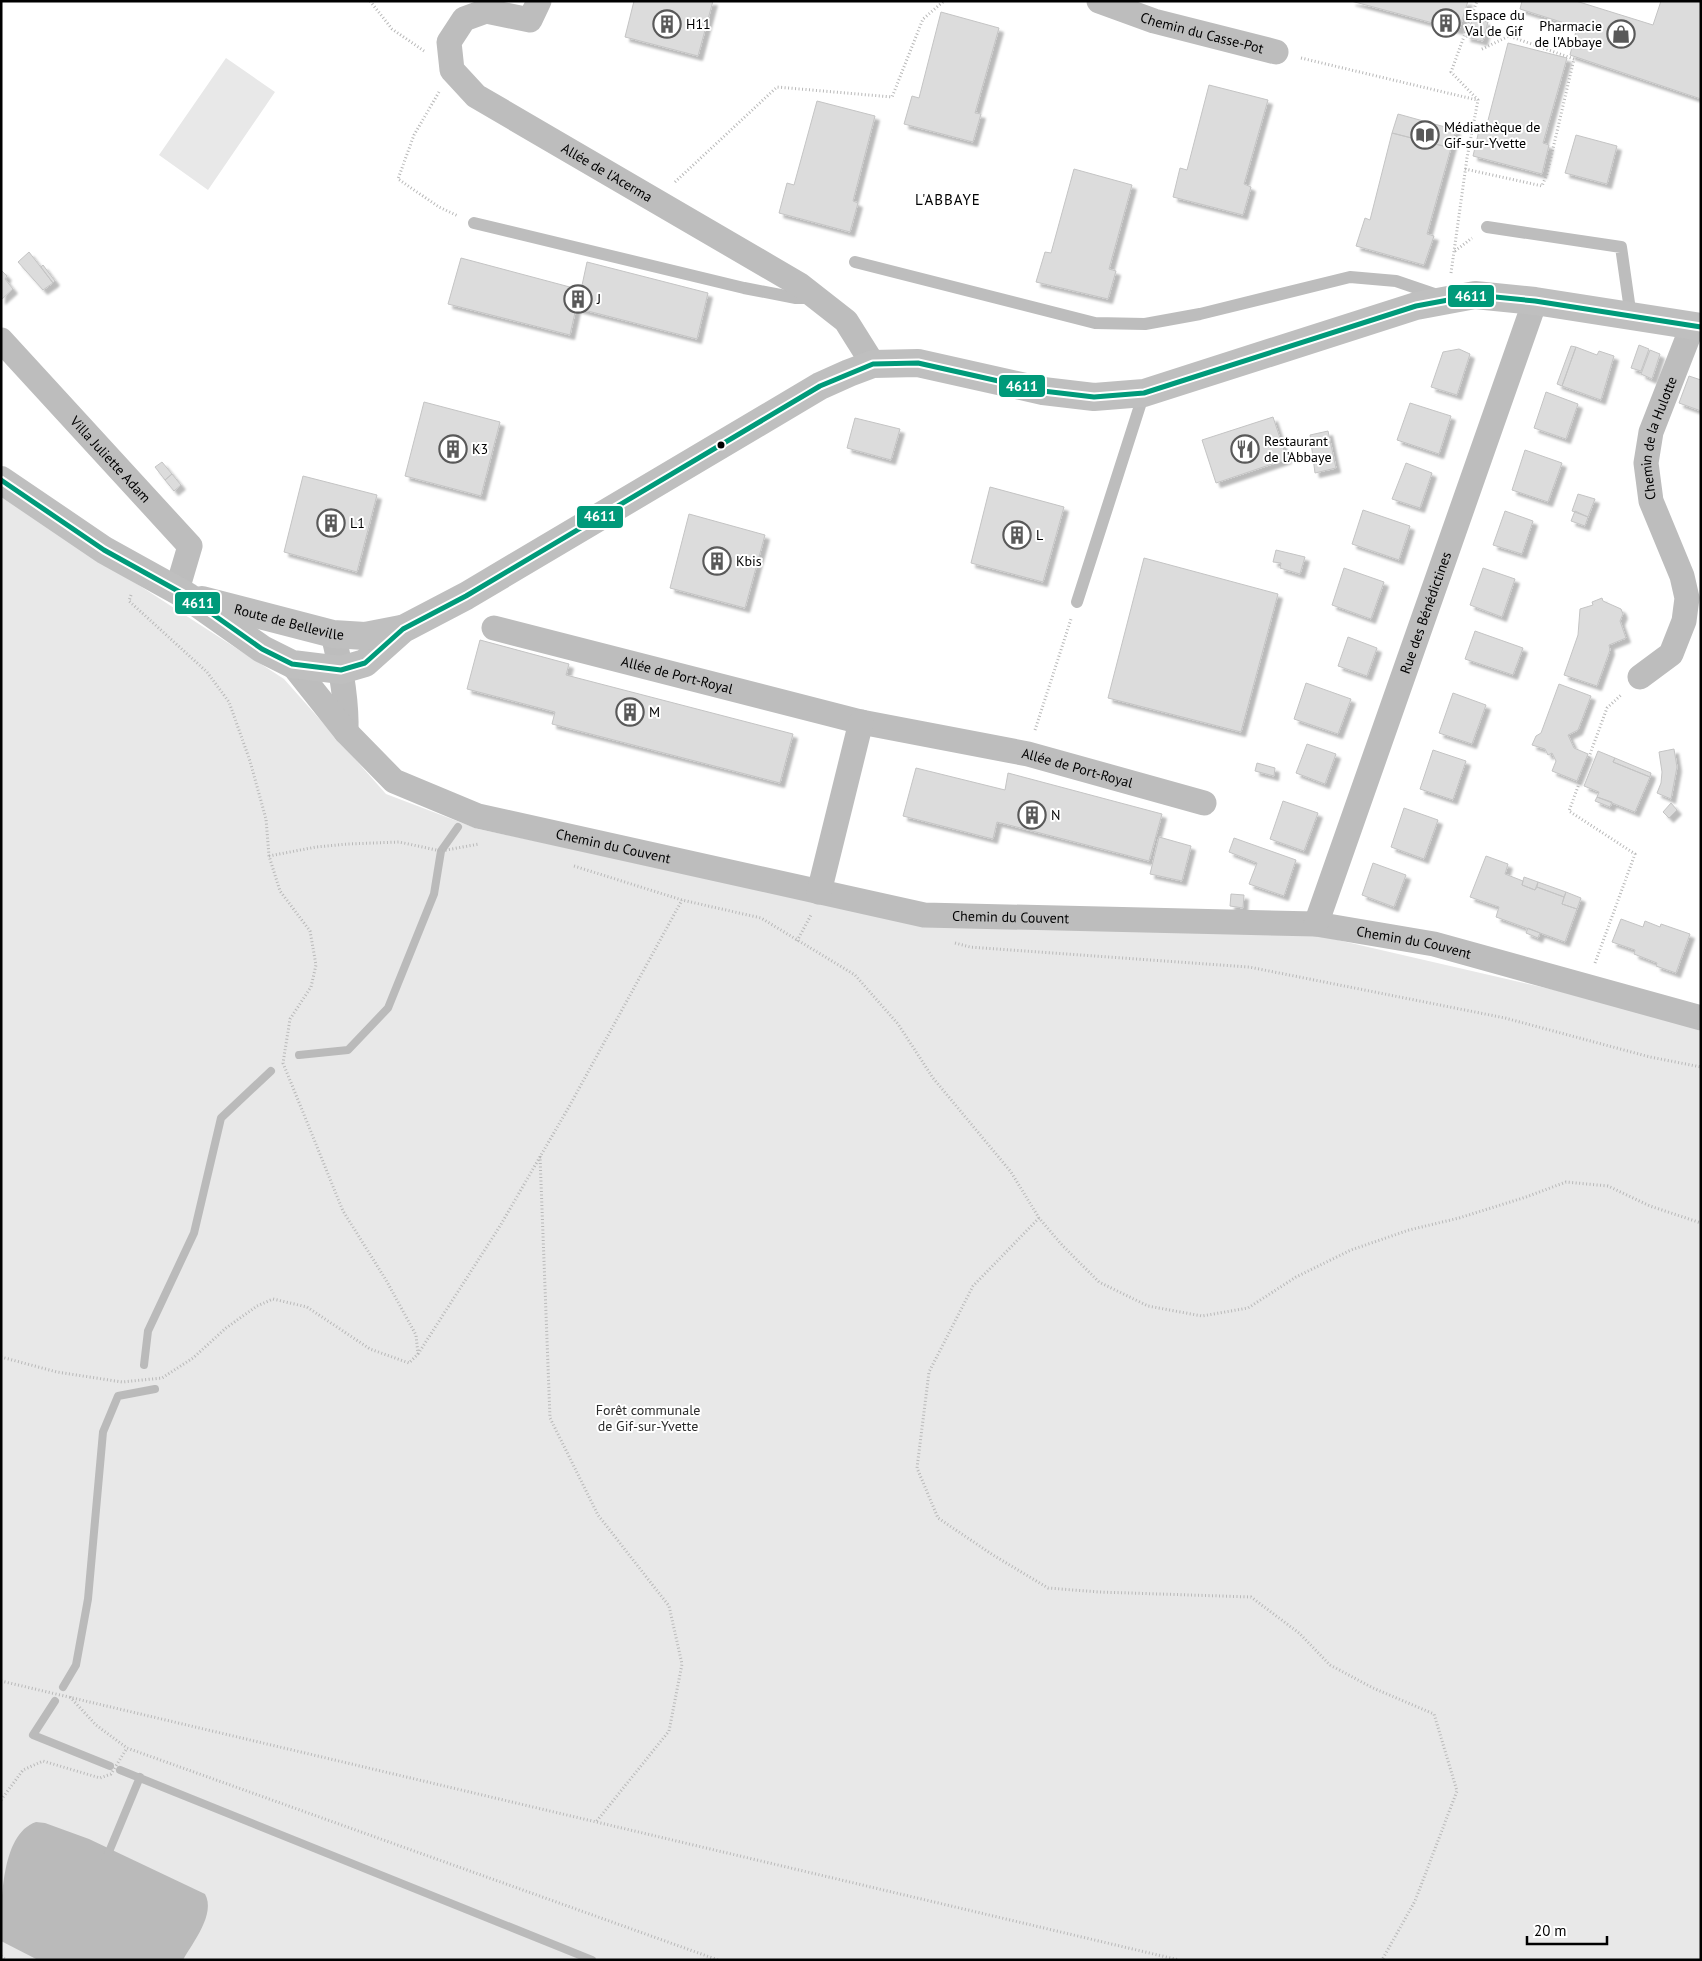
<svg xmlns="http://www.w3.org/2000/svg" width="1702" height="1961" viewBox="0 0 1702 1961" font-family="'PT Sans',sans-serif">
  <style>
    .green { fill: #e8e8e8 }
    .water { fill: #bababa }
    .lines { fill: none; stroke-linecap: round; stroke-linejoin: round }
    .stream { stroke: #bababa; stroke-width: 8 }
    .building { fill: #dcdcdc; stroke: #c4c4c4; filter: url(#shadow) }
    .path { stroke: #b8b8b8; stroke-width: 3; stroke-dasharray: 1 2.5; stroke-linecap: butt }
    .lane { stroke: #bdbdbd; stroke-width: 12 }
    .street { stroke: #bdbdbd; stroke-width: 25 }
    .secondary { stroke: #bfbfbf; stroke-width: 28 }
    .bus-1-casing { stroke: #fff; stroke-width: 9 }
    .bus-1 { stroke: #009a7a; stroke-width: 5 }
    .bus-dot { fill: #000; stroke: #fff; stroke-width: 2 }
    .labels { text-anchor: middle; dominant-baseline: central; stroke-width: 4; stroke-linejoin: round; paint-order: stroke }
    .poi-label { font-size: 14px; fill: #000; stroke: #fff; text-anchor: start }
    .street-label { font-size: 14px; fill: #000; stroke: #fff }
    .park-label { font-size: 14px; fill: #2d2d2d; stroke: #fff }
    .neighbourhood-label { font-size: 15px; letter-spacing: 1px; fill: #000; stroke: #fff }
    .line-badge { stroke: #fff; stroke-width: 2 }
    .badge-label { font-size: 14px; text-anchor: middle; font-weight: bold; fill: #fff }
  </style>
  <defs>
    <filter id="shadow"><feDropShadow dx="4.5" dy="4.5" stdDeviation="1" flood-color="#0004"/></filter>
  </defs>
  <rect width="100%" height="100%" fill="#fff"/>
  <!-- green -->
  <path class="green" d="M 226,58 L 275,92 L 208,190 L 159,155 Z
    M 1,496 L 284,679 L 386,794 L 478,829 L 941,927 L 1316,935 L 1572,994 L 1701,1028 L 1701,1960 L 1,1960 Z"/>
  <!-- water -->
  <path class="water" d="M 36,1822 L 45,1823 L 89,1839 L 205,1894 C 216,1914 193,1942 183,1960 L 38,1960 L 1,1941 C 1,1906 0,1834 36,1822 Z"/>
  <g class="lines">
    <!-- stream -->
    <path class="stream" d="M 299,1055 L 348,1050 L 388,1008 L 434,894 L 441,851 L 458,827
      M 144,1365 L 148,1331 L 194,1233 L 221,1118 L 271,1071
      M 63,1687 L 76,1665 L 88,1599 L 103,1432 L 118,1396 L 155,1389
      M 55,1701 L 33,1735 L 110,1766
      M 120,1770 L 592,1960
      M 106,1859 L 140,1777"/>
  </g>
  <!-- building -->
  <path class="building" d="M 634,1 L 713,1 L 698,56 L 625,37 Z
    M 1351,1 L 1468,1 L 1459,30 Z
    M 1522,1 L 1576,1 L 1653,25 L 1661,1 L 1701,1 L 1701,99 L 1570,55 L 1577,27 L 1520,9 Z
    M 941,12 L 999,28 L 975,113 L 981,114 L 973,142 L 904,124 L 912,96 L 919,98 Z
    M 1473,18 L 1488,22 L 1483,41 L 1466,37 Z
    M 1508,43 L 1567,58 L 1543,143 L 1549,145 L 1542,174 L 1473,156 L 1480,126 L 1486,128 Z
    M 1209,85 L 1268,100 L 1244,184 L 1251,187 L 1243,215 L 1173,197 L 1180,168 L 1187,170 Z
    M 817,101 L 875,116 L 853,201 L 858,203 L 850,232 L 779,213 L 787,183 L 794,185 Z
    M 1398,114 L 1456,130 L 1451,148 L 1392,133 Z
    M 1392,133 L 1451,148 L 1427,234 L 1434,236 L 1424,265 L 1356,246 L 1365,218 L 1370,220 Z
    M 1576,135 L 1617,146 L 1607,184 L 1565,173 Z
    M 1074,169 L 1132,185 L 1109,269 L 1116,271 L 1108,299 L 1036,282 L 1045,252 L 1051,253 Z
    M 29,252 L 53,283 L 43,290 L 18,262 Z
    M 461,258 L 581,290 L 587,262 L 708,293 L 697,339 L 576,308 L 570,335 L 448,304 Z
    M 43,265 L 55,281 L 53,283 L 41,267 Z
    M 1,270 L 7,276 L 5,279 L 13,289 L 1,300 Z
    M 1639,345 L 1649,349 L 1641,371 L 1631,368 Z
    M 1571,346 L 1576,347 L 1562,386 L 1557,384 Z
    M 1576,347 L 1597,355 L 1599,351 L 1614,356 L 1601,400 L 1562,386 Z
    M 1459,349 L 1470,354 L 1457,395 L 1431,387 L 1443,352 Z
    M 1650,350 L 1660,354 L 1652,379 L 1641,374 Z
    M 1689,376 L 1701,380 L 1701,411 L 1679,403 Z
    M 1546,392 L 1578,404 L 1566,439 L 1534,428 Z
    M 424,402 L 500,422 L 481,496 L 405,476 Z
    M 1410,403 L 1451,416 L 1439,454 L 1397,440 Z
    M 1273,417 L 1287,459 L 1216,483 L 1202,440 Z
    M 855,418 L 900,429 L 891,460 L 847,448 Z
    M 1328,431 L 1336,468 L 1315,473 L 1310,435 Z
    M 1525,450 L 1562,463 L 1548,502 L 1512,490 Z
    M 162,462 L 172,474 L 165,480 L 155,467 Z
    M 1406,463 L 1432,473 L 1420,508 L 1392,499 Z
    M 172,474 L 181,485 L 174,491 L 165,480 Z
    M 303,476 L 377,495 L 357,572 L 284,552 Z
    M 990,487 L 1064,507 L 1043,582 L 971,563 Z
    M 1578,494 L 1595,499 L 1588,517 L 1572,511 Z
    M 1363,510 L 1410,526 L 1399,560 L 1352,544 Z
    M 1505,511 L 1533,521 L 1522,554 L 1493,545 Z
    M 1575,511 L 1588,517 L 1585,526 L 1571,521 Z
    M 689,514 L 765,535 L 745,608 L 670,588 Z
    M 1276,550 L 1305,557 L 1300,574 L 1280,568 L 1281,563 L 1273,562 Z
    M 1144,558 L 1278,594 L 1241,732 L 1108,698 Z
    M 1344,568 L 1384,582 L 1371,619 L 1332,605 Z
    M 1483,568 L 1515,579 L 1502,617 L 1470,605 Z
    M 1602,598 L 1603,601 L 1621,609 L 1623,614 L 1620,621 L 1626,638 L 1609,645 L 1610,650 L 1597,686 L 1564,675 L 1578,635 L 1580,609 L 1593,605 L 1592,602 Z
    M 1475,631 L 1523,648 L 1513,675 L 1465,659 Z
    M 1348,637 L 1377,648 L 1367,676 L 1338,666 Z
    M 480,640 L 569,664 L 566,675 L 793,734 L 780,783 L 552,724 L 555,712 L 467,689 Z
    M 1306,683 L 1351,699 L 1338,734 L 1294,719 Z
    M 1559,684 L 1591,696 L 1578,730 L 1568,735 L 1574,748 L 1588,754 L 1577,781 L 1552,771 L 1556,761 L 1552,753 L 1548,755 L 1545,749 L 1532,745 L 1536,736 L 1541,733 Z
    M 1453,693 L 1486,705 L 1472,744 L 1439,733 Z
    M 1307,744 L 1336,754 L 1325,784 L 1296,773 Z
    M 1674,749 L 1677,767 L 1671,799 L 1657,793 L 1661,783 L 1662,772 L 1659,752 Z
    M 1433,750 L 1466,761 L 1453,800 L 1420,789 Z
    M 1598,751 L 1615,758 L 1613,762 L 1650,777 L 1635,812 L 1597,797 L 1599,792 L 1584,786 Z
    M 1615,758 L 1651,773 L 1650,777 L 1613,762 Z
    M 1257,763 L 1275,768 L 1274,776 L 1255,771 Z
    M 916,768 L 1005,790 L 1008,773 L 1162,814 L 1149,861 L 997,822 L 993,839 L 903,816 Z
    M 1597,797 L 1612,802 L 1610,807 L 1595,801 Z
    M 1283,801 L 1318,813 L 1304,851 L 1270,839 Z
    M 1671,803 L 1677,810 L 1669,818 L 1663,812 Z
    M 1404,808 L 1438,820 L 1424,859 L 1391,847 Z
    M 1159,837 L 1191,846 L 1182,881 L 1150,874 Z
    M 1234,838 L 1296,860 L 1284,896 L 1249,884 L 1257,863 L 1229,852 Z
    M 1486,856 L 1508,864 L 1505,874 L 1523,881 L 1522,885 L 1535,890 L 1537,887 L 1564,897 L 1562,904 L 1577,909 L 1565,942 L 1496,917 L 1499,907 L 1470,897 Z
    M 1373,863 L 1406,875 L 1394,907 L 1362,895 Z
    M 1524,877 L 1538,882 L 1535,890 L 1522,885 Z
    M 1538,882 L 1566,892 L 1564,897 L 1537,887 Z
    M 1566,892 L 1581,898 L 1577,909 L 1562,904 Z
    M 1231,894 L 1244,895 L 1243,908 L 1230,906 Z
    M 1621,919 L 1643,927 L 1645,921 L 1660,927 L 1661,924 L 1690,934 L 1676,973 L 1656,966 L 1657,963 L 1634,954 L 1635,950 L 1612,942 Z
    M 1528,928 L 1540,933 L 1538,938 L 1526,933 Z"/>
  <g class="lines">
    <!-- path -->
    <path class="path" d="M 370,1 L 392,29 L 424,51
      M 1301,58 L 1477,100
      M 439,92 L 414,135 L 398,179 L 439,207 L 458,216
      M 1465,169 L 1542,186 L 1547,174 L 1574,59 L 1509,36 L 1480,50
      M 675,182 L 777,87 L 892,97 L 923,19 L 944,1
      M 1455,251 L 1472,238
      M 1451,273 L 1467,158 L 1478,100 L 1451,72 L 1477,1
      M 1035,730 L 1071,619
      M 269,856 L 316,847 L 348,844 L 399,842 L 441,851 L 479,844
      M 574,866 L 682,900 L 761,918 L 855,975 L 898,1024 L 933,1078 L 1011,1172 L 1039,1218 L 1062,1245 L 1099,1282 L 1148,1306 L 1202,1316 L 1248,1308 L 1296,1277 L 1351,1250 L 1409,1230 L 1459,1218 L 1526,1197 L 1566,1182 L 1608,1186 L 1650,1206 L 1701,1223
      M 797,941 L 811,915
      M 955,943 L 970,947 L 1249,967 L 1505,1018 L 1650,1057 L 1701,1067
      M 1595,963 L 1635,854 L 1569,811 L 1607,708 L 1621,695
      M 540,1156 L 550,1418 L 598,1515 L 669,1606 L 682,1664 L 669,1731 L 596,1822
      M 1039,1218 L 973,1286 L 929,1372 L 917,1468 L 938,1518 L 993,1555 L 1048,1588 L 1099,1592 L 1251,1597 L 1299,1633 L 1330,1665 L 1373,1688 L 1434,1714 L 1457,1791 L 1415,1901 L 1382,1960
      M 418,1354 L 500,1226 L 570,1105 L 682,900
      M 1,1357 L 57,1372 L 122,1382 L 162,1378 L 193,1358 L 226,1328 L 257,1306 L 273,1299 L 307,1307 L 370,1349 L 409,1363 L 418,1354 L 416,1335 L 386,1280 L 343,1211 L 283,1063 L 290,1019 L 311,987 L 316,965 L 310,931 L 280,891 L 269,856 L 266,819 L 250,761 L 229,702 L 207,672 L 129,601 L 131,595
      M 1,1681 L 1179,1960
      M 70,1697 L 96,1725 L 127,1748 L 718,1960
      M 1,1800 L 23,1770 L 43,1761 L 100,1778 L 111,1774 L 127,1748
      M 1,1956 L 6,1960"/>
    <!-- lane -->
    <path class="lane" d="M 474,223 L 744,288 L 796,298 L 813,298
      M 1487,227 L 1621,247 L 1631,317
      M 855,262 L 1095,323 L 1145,324 L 1200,314 L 1350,277 L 1396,281 L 1440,296
      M 1077,602 L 1144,393"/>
    <!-- street -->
    <g class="street">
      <path id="s1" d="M 539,1 L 530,20 L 486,11 L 464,19 L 449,42 L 452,70 L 476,96 L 800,285 L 846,321 L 873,364"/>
      <path id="s2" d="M 1099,1 L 1154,21 L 1276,52"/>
      <path id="s3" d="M 1,340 L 190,546 L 177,590"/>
      <path id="s4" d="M 494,628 L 861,722 L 1028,754 L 1204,803"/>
      <path d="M 333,634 C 341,667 347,699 346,732"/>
      <path id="s5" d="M 292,664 L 346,732 L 394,781 L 478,816 L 924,915 L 1316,924 L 1434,944 L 1701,1018"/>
      <path id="s6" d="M 1640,677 L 1671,654 L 1684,621 L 1687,598 L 1682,576 L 1651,501 L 1646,463 L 1651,432 L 1692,327"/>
      <path d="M 819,892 L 861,722"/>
      <path id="s7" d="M 1316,924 L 1535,301"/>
    </g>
    <!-- secondary -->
    <g class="secondary">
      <path d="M 1,480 L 104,550 L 187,596 L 262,649 L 292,664 L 341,670 L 365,663 L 403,629 L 466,596 L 820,386 L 849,373 L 873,364 L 918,363 L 1043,391 L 1094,397 L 1144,393 L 1416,306 L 1475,295 L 1535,301 L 1701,327"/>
      <path id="s8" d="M 202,600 L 333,634 L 365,636 L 401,629"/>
    </g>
    <!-- bus-1 casing -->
    <g class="bus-1-casing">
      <path id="bus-1" d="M 1,480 L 104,550 L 187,596 L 262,649 L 292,664 L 341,670 L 365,663 L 403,629 L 466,596 L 820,386 L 873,364 L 918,363 L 1043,391 L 1094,397 L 1144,393 L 1416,306 L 1475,295 L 1535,301 L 1701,327"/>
    </g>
    <!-- bus-1 -->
    <use href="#bus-1" class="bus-1"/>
  </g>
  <!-- icons -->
  <defs>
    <g id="building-ring" transform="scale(1.4375)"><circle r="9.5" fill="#fff" stroke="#595959" stroke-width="1.5"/><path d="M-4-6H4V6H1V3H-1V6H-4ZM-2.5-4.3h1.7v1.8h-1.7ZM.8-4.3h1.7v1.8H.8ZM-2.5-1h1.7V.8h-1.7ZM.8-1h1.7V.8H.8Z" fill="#595959"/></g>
    <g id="shop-ring" transform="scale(1.4375)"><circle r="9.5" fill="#fff" stroke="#595959" stroke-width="1.5"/><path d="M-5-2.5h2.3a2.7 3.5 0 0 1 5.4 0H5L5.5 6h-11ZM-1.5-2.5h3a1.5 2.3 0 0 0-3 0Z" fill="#595959"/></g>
    <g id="library-ring" transform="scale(1.4375)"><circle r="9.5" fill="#fff" stroke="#595959" stroke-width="1.5"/><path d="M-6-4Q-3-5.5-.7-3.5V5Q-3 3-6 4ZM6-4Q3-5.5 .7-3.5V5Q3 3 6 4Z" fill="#595959"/></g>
    <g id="restaurant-ring" transform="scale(1.4375)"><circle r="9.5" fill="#fff" stroke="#595959" stroke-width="1.5"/><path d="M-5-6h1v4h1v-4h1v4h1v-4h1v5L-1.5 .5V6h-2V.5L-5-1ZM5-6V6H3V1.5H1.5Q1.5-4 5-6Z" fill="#595959"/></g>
  </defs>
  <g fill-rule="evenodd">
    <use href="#building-ring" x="1446" y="23"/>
    <use href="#building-ring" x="667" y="24"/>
    <use href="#shop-ring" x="1621" y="34"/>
    <use href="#library-ring" x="1425" y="135"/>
    <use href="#building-ring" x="578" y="299"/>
    <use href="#building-ring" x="453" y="449"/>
    <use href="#restaurant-ring" x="1245" y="449"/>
    <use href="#building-ring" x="331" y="523"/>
    <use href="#building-ring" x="1017" y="535"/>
    <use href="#building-ring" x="717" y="561"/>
    <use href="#building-ring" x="630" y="712"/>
    <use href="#building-ring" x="1032" y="815"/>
  </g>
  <!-- markers -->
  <circle class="bus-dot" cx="721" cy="445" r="4.5"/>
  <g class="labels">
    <!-- poi labels -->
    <g class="poi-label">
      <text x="1465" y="15">Espace du<tspan x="1465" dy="16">Val de Gif</tspan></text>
      <text x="686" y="24">H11</text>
      <text x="1602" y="26" text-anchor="end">Pharmacie<tspan x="1602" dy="16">de l'Abbaye</tspan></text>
      <text x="1444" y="127">Médiathèque de<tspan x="1444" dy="16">Gif-sur-Yvette</tspan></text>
      <text x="597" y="299">J</text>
      <text x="1264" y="441">Restaurant<tspan x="1264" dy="16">de l'Abbaye</tspan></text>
      <text x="472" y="449">K3</text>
      <text x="350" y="523">L1</text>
      <text x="1036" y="535">L</text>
      <text x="736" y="561">Kbis</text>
      <text x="649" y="712">M</text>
      <text x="1051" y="815">N</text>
    </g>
    <!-- street labels -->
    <g class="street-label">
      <text stroke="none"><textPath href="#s2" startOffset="108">Chemin du Casse-Pot</textPath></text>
      <text stroke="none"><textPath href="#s1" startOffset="332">Allée de l'Acerma</textPath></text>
      <text stroke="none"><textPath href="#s6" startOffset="266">Chemin de la Hulotte</textPath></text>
      <text stroke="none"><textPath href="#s3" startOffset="162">Villa Juliette Adam</textPath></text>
      <text stroke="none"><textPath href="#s7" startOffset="330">Rue des Bénédictines</textPath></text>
      <text stroke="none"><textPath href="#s8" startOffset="90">Route de Belleville</textPath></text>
      <text stroke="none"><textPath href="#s4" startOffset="189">Allée de Port-Royal</textPath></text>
      <text stroke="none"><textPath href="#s4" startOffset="600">Allée de Port-Royal</textPath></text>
      <text stroke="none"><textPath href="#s5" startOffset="385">Chemin du Couvent</textPath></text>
      <text stroke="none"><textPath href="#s5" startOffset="790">Chemin du Couvent</textPath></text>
      <text stroke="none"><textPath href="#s5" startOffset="1195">Chemin du Couvent</textPath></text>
    </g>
    <!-- park labels -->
    <g class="park-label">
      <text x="648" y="1410">Forêt communale<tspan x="648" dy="16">de Gif-sur-Yvette</tspan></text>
    </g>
    <!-- neighbourhood labels -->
    <g class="neighbourhood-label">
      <text x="948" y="199">L'ABBAYE</text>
    </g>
  </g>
  <g class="line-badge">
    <rect x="1447" y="284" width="48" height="24" rx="5" fill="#009a7a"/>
    <rect x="998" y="374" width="48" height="24" rx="5" fill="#009a7a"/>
    <rect x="576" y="505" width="48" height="24" rx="5" fill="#009a7a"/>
    <rect x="174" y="591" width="47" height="24" rx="5" fill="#009a7a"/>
  </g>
  <g class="badge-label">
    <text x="1471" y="301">4611</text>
    <text x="1022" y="391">4611</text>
    <text x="600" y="521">4611</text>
    <text x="198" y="608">4611</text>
  </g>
  <!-- border -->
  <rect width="1702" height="1961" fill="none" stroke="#000000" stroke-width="5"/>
  <!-- scale -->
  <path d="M1527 1936v8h80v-8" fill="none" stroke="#000000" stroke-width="2.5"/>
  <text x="1534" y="1936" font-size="15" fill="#000000" stroke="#ffffff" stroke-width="4" paint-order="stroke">20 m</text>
</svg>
